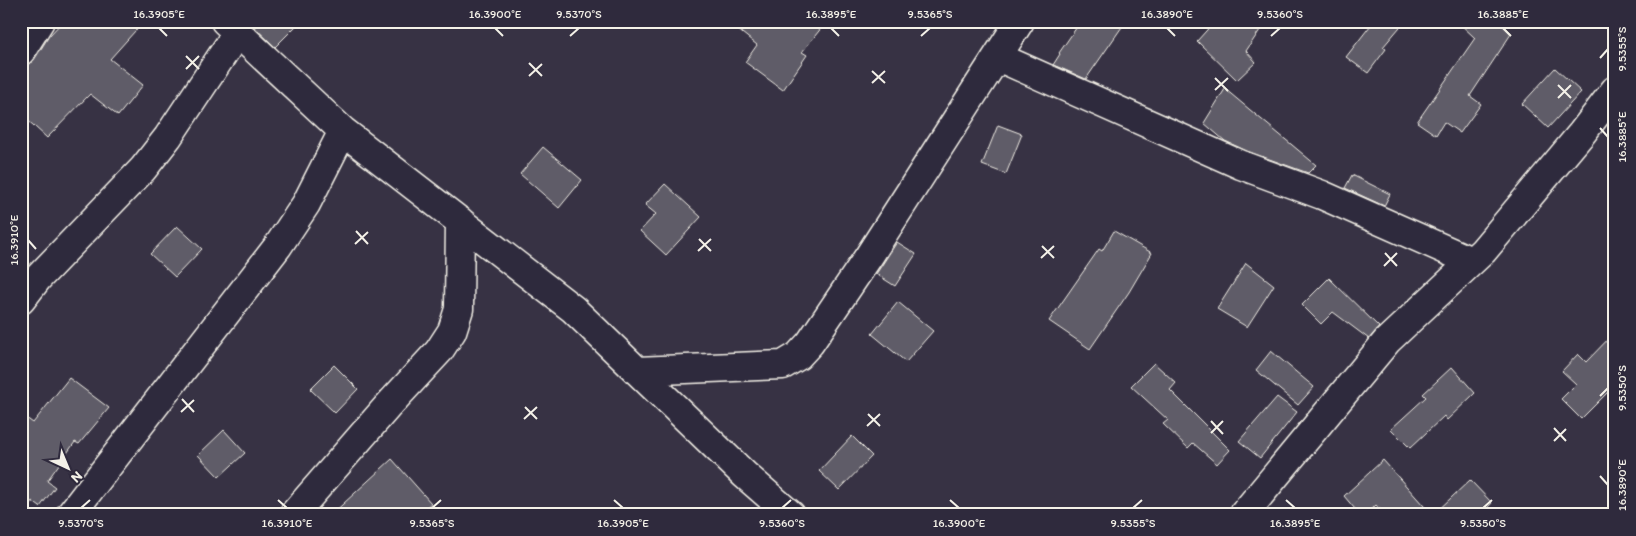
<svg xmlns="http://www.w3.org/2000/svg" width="1636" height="536" viewBox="0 0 1636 536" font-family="Itim,sans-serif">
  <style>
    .building { fill: #5f5c67; stroke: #f4f1e8 }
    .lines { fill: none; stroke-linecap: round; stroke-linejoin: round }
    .street-casing { stroke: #f4f1e8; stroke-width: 31 }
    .street { stroke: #2f2a3d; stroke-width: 28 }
    .ticks { fill: none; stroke: #f4f1e8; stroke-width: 2 }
    .neatline { fill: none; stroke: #f4f1e8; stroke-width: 2 }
    .ticks-label { font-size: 12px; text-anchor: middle; fill: #f4f1e8 }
  </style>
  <rect width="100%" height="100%" fill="#373244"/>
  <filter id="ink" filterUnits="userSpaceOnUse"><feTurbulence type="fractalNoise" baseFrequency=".02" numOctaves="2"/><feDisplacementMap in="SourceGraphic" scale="10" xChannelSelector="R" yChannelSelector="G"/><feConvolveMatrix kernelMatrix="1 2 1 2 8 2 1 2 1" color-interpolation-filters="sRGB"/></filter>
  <g filter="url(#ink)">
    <!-- building -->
    <path class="building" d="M 63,21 L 144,21 L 110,59 L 143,85 L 118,116 L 90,94 L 47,138 L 21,114 L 21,70 L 34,60 L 49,36 Z
      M 248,21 L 301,21 L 275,47 Z
      M 727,21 L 827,21 L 802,52 L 807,55 L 783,90 L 745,62 L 757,45 Z
      M 1081,21 L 1126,21 L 1086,79 L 1053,65 L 1060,54 L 1059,53 Z
      M 1215,21 L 1266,21 L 1246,51 L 1256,62 L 1237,80 L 1197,41 Z
      M 1374,21 L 1405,21 L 1383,47 L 1386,49 L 1368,73 L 1346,57 Z
      M 1457,21 L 1498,21 L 1511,34 L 1470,96 L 1481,104 L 1460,133 L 1444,122 L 1436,135 L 1417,122 L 1475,38 Z
      M 1555,68 L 1581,92 L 1548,128 L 1522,104 Z
      M 1225,89 L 1316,165 L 1308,173 L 1247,151 L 1225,141 L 1204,123 Z
      M 998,125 L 1022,134 L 1006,174 L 982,165 Z
      M 543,147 L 582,180 L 559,208 L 520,174 Z
      M 1352,175 L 1390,194 L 1384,206 L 1345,188 Z
      M 665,184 L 701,217 L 666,255 L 640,231 L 656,214 L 645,205 Z
      M 177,226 L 202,249 L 175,277 L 150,254 Z
      M 1114,231 L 1152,253 L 1129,292 L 1090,349 L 1049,321 L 1099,249 L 1102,251 Z
      M 897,242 L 916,254 L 895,286 L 876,274 Z
      M 1246,263 L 1274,285 L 1247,327 L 1217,309 Z
      M 1329,278 L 1379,327 L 1369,339 L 1333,312 L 1321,324 L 1302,305 Z
      M 898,302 L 933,331 L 906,362 L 872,334 Z
      M 1615,332 L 1615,385 L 1581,419 L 1561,399 L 1576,384 L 1562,371 L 1578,354 L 1586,362 Z
      M 1271,351 L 1314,387 L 1298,405 L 1256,370 Z
      M 1154,363 L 1176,383 L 1170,390 L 1230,450 L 1217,464 L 1193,443 L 1188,448 L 1163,424 L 1168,420 L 1131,386 Z
      M 334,365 L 358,389 L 335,413 L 310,389 Z
      M 1452,367 L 1475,393 L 1447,420 L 1444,416 L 1410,448 L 1391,429 L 1426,397 L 1423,394 Z
      M 69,378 L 109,408 L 79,444 L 75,442 L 47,481 L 55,487 L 40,507 L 32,501 L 21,515 L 21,414 L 33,423 Z
      M 1277,397 L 1297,412 L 1260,458 L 1239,441 Z
      M 224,430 L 245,453 L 219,477 L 198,455 Z
      M 852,436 L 872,456 L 839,490 L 819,471 Z
      M 392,459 L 431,503 L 418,515 L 331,515 Z
      M 1383,460 L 1432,515 L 1385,515 L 1376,505 L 1366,515 L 1360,515 L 1344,496 Z
      M 1470,480 L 1492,503 L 1480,515 L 1433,515 Z"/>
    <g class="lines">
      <!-- street casing -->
      <g class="street-casing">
        <path id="street" d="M 225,21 L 343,131 L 573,309 L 745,475 L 791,515
          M 21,51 L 40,21
          M 998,57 L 1241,165 L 1322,195 L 1471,261
          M 21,300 L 38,278 L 143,169 L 168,137 L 237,33
          M 637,371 L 783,365 L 798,356 L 810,343 L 869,256 L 1020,21
          M 70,515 L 278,246 L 306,204 L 343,131
          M 293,515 L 387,407 L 439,351 L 452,331 L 459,309 L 460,221
          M 1243,515 L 1387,341 L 1483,251 L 1582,133 L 1615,90"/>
      </g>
      <!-- street -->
      <use href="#street" class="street"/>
    </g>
  </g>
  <!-- ticks -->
  <path class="ticks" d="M 159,28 L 167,36M 495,28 L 503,36M 831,28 L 839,36M 1167,28 L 1175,36M 1503,28 L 1511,36M 570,36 L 579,28M 921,36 L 930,28M 1271,36 L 1280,28M 186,56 L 199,69M 1600,58 L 1608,49M 529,63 L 542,76M 186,69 L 199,56M 872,71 L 885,83M 529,76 L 542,64M 1215,78 L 1228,91M 872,83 L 885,71M 1558,85 L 1571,98M 1215,90 L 1228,78M 1558,98 L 1571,85M 1600,128 L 1608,137M 356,231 L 368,244M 699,239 L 711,251M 28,240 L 36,249M 355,244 L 368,232M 1042,246 L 1054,258M 698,251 L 711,239M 1385,253 L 1397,266M 1041,258 L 1054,246M 1384,266 L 1397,253M 1600,396 L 1608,388M 182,399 L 194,412M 525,407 L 537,419M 181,412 L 194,400M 868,414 L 880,426M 524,419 L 537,407M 1211,421 L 1223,434M 867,426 L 880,414M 1554,428 L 1566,441M 1211,433 L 1223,421M 1554,441 L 1566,429M 1600,476 L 1608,485M 278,500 L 287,508M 614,500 L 623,508M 950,500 L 959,508M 1286,500 L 1295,508M 81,508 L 90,500M 432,508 L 441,500M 782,508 L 791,500M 1133,508 L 1142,500M 1483,508 L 1492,500"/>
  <!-- margin -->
  <rect width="1636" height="536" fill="none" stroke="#2f2a3d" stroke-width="55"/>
  <!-- north arrow -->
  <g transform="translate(68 468) rotate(136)" stroke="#2f2a3d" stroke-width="4" paint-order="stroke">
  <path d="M0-4L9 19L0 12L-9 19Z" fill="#f4f1e8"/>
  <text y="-8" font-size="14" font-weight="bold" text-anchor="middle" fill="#f4f1e8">N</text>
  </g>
  <rect x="28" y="28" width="1580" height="480" class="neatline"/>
  <g class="ticks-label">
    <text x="159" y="18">16.3905°E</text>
    <text x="495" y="18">16.3900°E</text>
    <text x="579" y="18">9.5370°S</text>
    <text x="831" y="18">16.3895°E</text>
    <text x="930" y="18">9.5365°S</text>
    <text x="1167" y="18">16.3890°E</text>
    <text x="1280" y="18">9.5360°S</text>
    <text x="1503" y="18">16.3885°E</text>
    <text transform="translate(1622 49) rotate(-90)" y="4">9.5355°S</text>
    <text transform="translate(1622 137) rotate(-90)" y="4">16.3885°E</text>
    <text transform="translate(14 240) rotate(-90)" y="4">16.3910°E</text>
    <text transform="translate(1622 388) rotate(-90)" y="4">9.5350°S</text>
    <text transform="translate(1622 485) rotate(-90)" y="4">16.3890°E</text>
    <text x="81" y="527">9.5370°S</text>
    <text x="287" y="527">16.3910°E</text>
    <text x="432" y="527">9.5365°S</text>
    <text x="623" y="527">16.3905°E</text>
    <text x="782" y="527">9.5360°S</text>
    <text x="959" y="527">16.3900°E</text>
    <text x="1133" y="527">9.5355°S</text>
    <text x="1295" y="527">16.3895°E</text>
    <text x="1483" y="527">9.5350°S</text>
  </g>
</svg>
